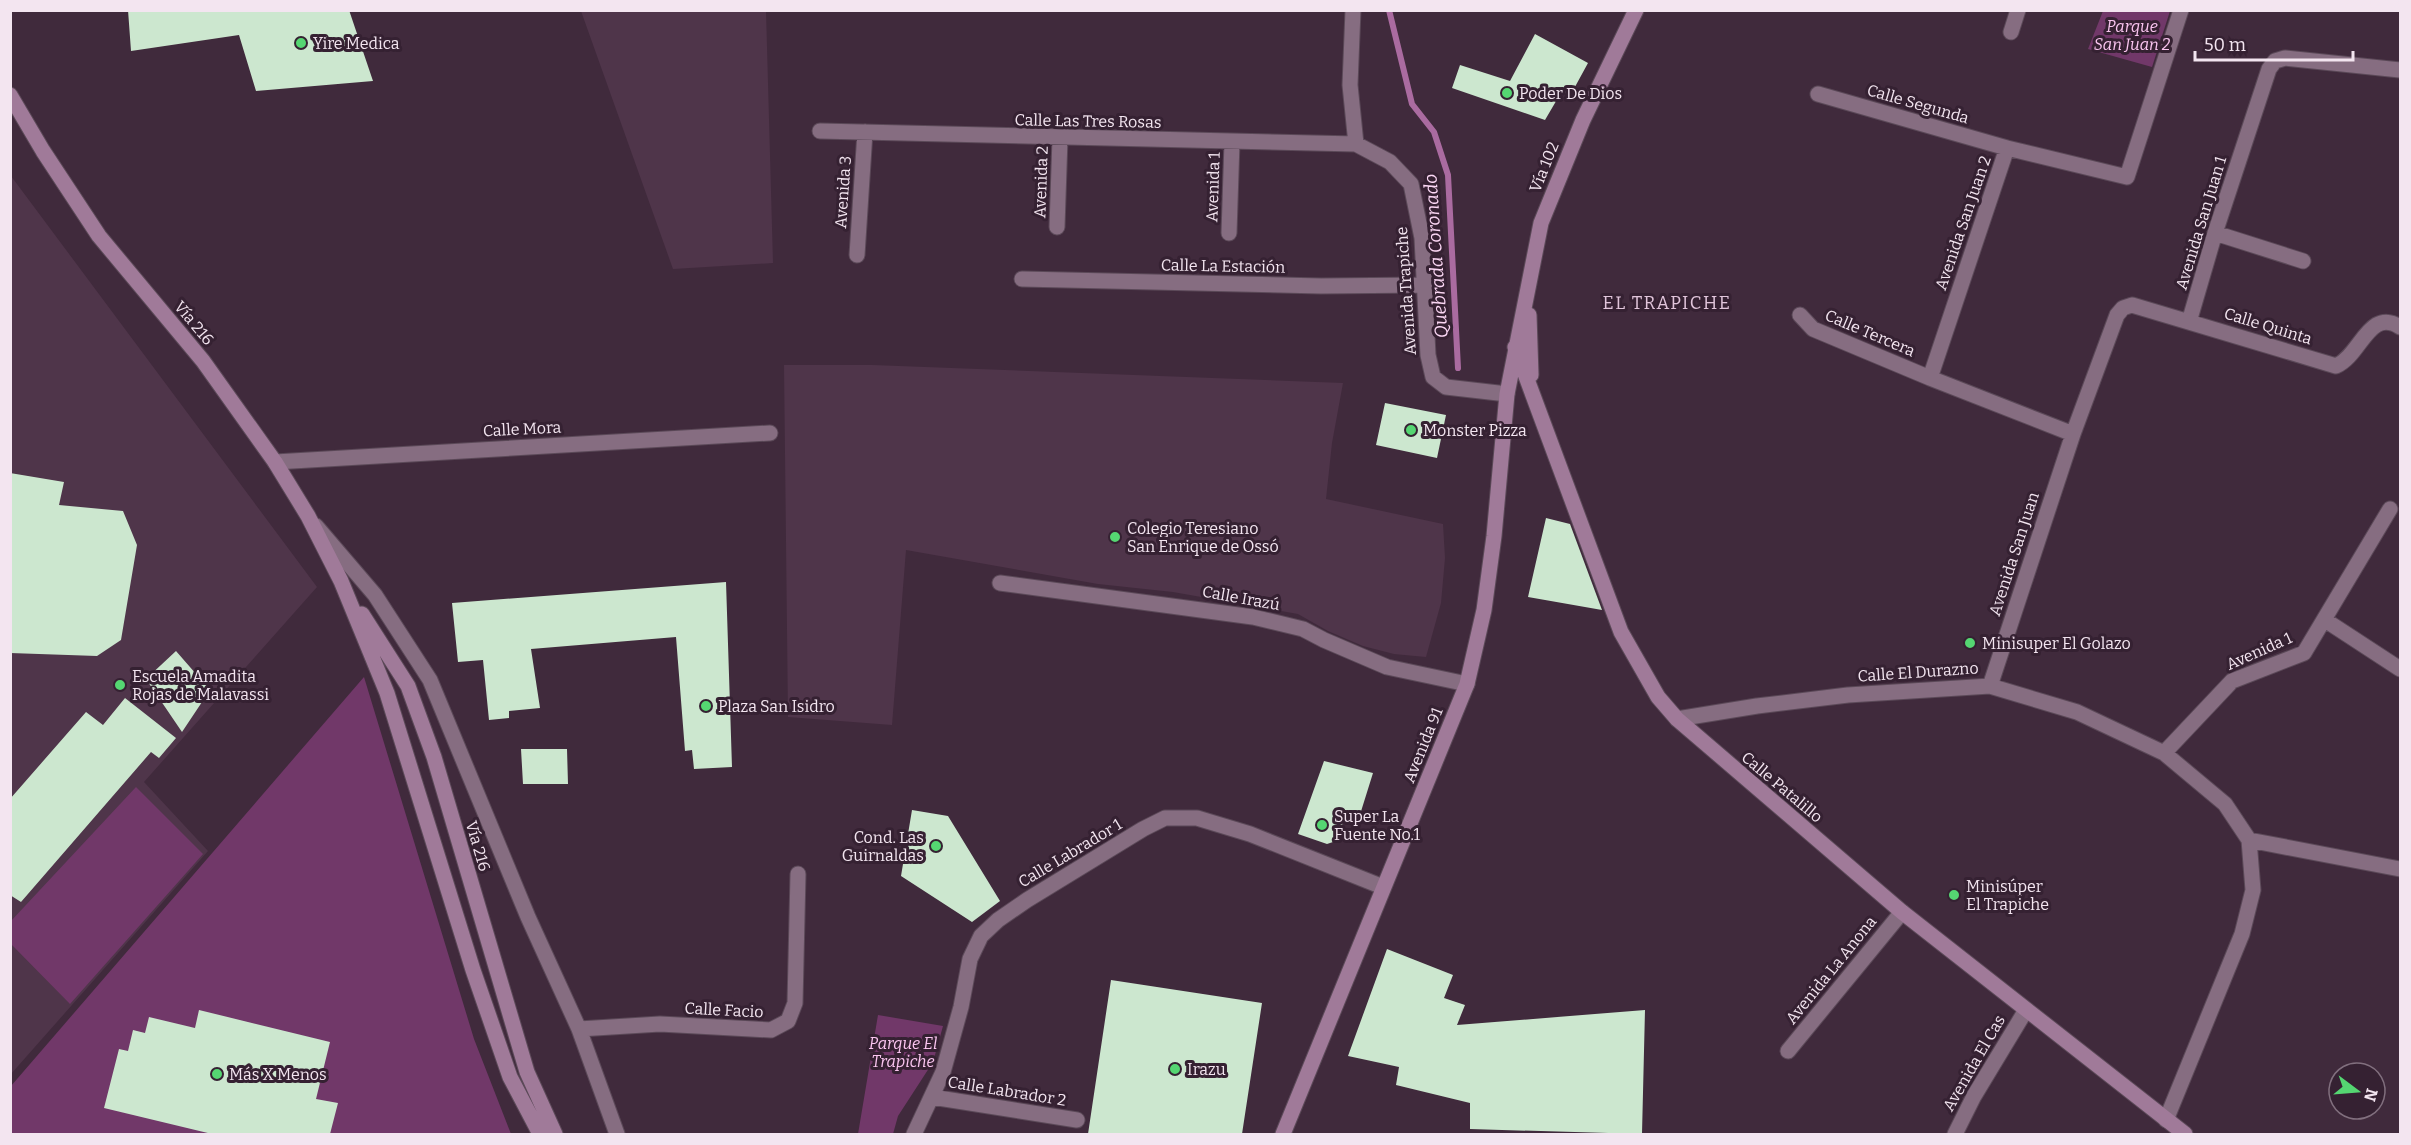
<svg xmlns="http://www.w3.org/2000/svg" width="2411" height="1145" viewBox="0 0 2411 1145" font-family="Bitter,serif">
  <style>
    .built { fill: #4f354a }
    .green { fill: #713869 }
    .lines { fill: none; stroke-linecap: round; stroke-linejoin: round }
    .stream { stroke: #aa6ba0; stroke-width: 6 }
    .building { fill: #cce7cf }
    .street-casing { stroke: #5b4958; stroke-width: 17 }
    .secondary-casing { stroke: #5b4958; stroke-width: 17 }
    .street { stroke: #866d81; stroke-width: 15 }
    .secondary { stroke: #a07a99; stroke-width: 15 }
    .poi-dot { fill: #55d672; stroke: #352132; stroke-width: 2 }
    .labels { text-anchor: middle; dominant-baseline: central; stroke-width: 6; stroke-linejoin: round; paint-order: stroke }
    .park-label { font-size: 16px; font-style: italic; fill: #fac5f0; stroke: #352132 }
    .poi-label { font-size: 16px; fill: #f3e5f0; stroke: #352132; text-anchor: start }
    .street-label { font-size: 16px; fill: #f3e5f0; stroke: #352132 }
    .water-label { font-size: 18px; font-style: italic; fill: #fbd7f4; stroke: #352132 }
    .neighbourhood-label { font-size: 18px; letter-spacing: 1.5px; fill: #e1c5db; stroke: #352132 }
  </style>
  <rect width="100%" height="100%" fill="#402a3c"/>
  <!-- built -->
  <path class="built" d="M 581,11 L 766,11 L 773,263 L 673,269 Z
    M 11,176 L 317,587 L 144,782 L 208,851 L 11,1074 Z
    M 784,365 L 872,365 L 1343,383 L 1332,443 L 1326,499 L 1443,524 L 1445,558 L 1441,603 L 1426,657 L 1394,654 L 1363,646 L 1328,631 L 1298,614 L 1173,592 L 1098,584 L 906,550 L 892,725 L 788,717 Z"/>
  <!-- green -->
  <path class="green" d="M 2103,11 L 2170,11 L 2152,67 L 2088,49 Z
    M 364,677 L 474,1039 L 511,1134 L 19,1134 L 11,1133 L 11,1086 Z
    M 136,787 L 203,854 L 70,1004 L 11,944 L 11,921 Z
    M 878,1015 L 943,1026 L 933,1062 L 898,1116 L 893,1134 L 858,1134 Z"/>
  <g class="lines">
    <!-- stream -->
    <path class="stream" d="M 1389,10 L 1412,104 L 1434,132 L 1448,175 L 1458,368"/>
  </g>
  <!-- building -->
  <path class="building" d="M 128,10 L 349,10 L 373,81 L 256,91 L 239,35 L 131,51 Z
    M 1535,34 L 1588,63 L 1570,96 L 1562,91 L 1545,120 L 1452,88 L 1460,65 L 1510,81 Z
    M 1385,403 L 1446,415 L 1437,458 L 1376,445 Z
    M 10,473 L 64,482 L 59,505 L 123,511 L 137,545 L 121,640 L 97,656 L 10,653 Z
    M 1546,518 L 1570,524 L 1602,610 L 1528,597 Z
    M 726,582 L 732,767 L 694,769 L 692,750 L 685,751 L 676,637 L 531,649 L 540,708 L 509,711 L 509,718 L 489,720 L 483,660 L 458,662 L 452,603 Z
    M 176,651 L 210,690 L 182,732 L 146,679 Z
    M 125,698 L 176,738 L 159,758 L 151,752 L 21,902 L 10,895 L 10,799 L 86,712 L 103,725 Z
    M 521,749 L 567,749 L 568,784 L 523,784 Z
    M 1324,761 L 1373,773 L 1358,821 L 1345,817 L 1336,841 L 1327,844 L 1298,834 Z
    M 912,810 L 948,816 L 1000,901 L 972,922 L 901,876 Z
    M 1387,949 L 1453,975 L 1444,998 L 1465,1005 L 1457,1025 L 1645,1010 L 1642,1134 L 1470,1129 L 1470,1103 L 1396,1085 L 1399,1067 L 1348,1056 Z
    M 1111,980 L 1262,1003 L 1242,1134 L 1088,1134 Z
    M 199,1010 L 330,1042 L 316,1099 L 338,1103 L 330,1134 L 212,1134 L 104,1108 L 119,1049 L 128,1051 L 133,1030 L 145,1033 L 149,1017 L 195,1028 Z"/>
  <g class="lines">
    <!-- street casing -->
    <g class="street-casing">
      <path id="street" d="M 1353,10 L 1350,85 L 1356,144 L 1390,162 L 1411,184 L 1422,238 L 1428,355 L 1433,377 L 1446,387 L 1507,394
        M 2011,32 L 2018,10
        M 1818,94 L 2007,148
        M 820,131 L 1356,144
        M 1057,227 L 1060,138
        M 1229,233 L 1232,142
        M 2215,233 L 2303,261
        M 857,255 L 865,132
        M 1022,279 L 1321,286 L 1423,285
        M 1800,315 L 1813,329 L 1930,378
        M 2189,322 L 2336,366 C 2361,355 2369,307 2400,327
        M 2073,434 L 1930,378 L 2007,148 L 2127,177 L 2181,10
        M 275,462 L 770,433
        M 316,526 L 375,595 L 430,680 L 528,917 L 579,1029 L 617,1134
        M 1000,583 L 1253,617 L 1303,629 L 1324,640 L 1387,667 L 1467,684
        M 2325,620 L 2400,669
        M 1990,686 L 2073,434 L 2117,315 L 2123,308 L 2132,305 L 2189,322 L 2215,233 L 2269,69 L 2275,61 L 2285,58 L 2400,70
        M 1677,719 L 1757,706 L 1848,695 L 1990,686 L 2077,712 L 2164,753 L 2225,804 L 2249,840 L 2253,890 L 2242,934 L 2166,1120
        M 2164,753 L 2232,681 L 2304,653 L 2390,509
        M 2249,840 L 2400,869
        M 579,1029 L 660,1024 L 771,1030 L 788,1021 L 795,1003 L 798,874
        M 1788,1051 L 1902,912
        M 932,1097 L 1077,1120
        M 914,1134 L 943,1072 L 961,1007 L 970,959 L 981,936 L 998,920 L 1027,900 L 1143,829 L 1165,818 L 1197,818 L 1250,834 L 1383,887
        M 1955,1134 L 1974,1096 L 2026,1010"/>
    </g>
    <!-- secondary casing -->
    <g class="secondary-casing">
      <path id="secondary" d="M 10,95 L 43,151 L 99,236 L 203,361 L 275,462 L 308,516 L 341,581 L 387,693 L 473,970 L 510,1077 L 540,1134
        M 1529,315 L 1531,375
        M 1515,347 L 1621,632 L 1658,697 L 1677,719 L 1902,912 L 2185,1134
        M 362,614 L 408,686 L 434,757 L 527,1072 L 555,1134
        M 1283,1134 L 1467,684 L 1484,610 L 1494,536 L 1507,394 L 1541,223 L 1583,120 L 1636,10"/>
    </g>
    <!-- street -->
    <use href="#street" class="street"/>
    <!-- secondary -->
    <use href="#secondary" class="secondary"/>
  </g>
  <!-- markers -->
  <g class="poi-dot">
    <circle cx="301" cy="43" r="6"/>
    <circle cx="1507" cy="93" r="6"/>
    <circle cx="1411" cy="430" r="6"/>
    <circle cx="1115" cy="537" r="6"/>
    <circle cx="1970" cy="643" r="6"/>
    <circle cx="120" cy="685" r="6"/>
    <circle cx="706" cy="706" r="6"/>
    <circle cx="1322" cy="825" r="6"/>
    <circle cx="936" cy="846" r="6"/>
    <circle cx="1954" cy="895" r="6"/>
    <circle cx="1175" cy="1069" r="6"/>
    <circle cx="217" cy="1074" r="6"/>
  </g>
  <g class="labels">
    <!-- park labels -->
    <g class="park-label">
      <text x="2132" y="26">Parque<tspan x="2132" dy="18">San Juan 2</tspan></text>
      <text x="903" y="1043">Parque El<tspan x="903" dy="18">Trapiche</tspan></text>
    </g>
    <!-- poi labels -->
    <g class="poi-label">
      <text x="313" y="43">Yire Medica</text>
      <text x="1519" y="93">Poder De Dios</text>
      <text x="1423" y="430">Monster Pizza</text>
      <text x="1127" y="528">Colegio Teresiano<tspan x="1127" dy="18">San Enrique de Ossó</tspan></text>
      <text x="1982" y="643">Minisuper El Golazo</text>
      <text x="132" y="676">Escuela Amadita<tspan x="132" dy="18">Rojas de Malavassi</tspan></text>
      <text x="718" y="706">Plaza San Isidro</text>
      <text x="1334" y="816">Super La<tspan x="1334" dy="18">Fuente No.1</tspan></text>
      <text x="924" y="837" text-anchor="end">Cond. Las<tspan x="924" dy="18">Guirnaldas</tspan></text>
      <text x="1966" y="886">Minisúper<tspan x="1966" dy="18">El Trapiche</tspan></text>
      <text x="1187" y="1069">Irazu</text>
      <text x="229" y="1074">Más X Menos</text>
    </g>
    <!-- street labels -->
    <g class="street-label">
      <text transform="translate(1918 104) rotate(16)">Calle Segunda</text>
      <text transform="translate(1088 121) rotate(1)">Calle Las Tres Rosas</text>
      <text transform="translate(1544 167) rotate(-68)">Vía 102</text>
      <text transform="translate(1041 182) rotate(-88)">Avenida 2</text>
      <text transform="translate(1213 187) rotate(-88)">Avenida 1</text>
      <text transform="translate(843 192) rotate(-86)">Avenida 3</text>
      <text transform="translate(1963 223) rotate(-71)">Avenida San Juan 2</text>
      <text transform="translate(2201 223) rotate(-73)">Avenida San Juan 1</text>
      <text transform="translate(1223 266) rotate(1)">Calle La Estación</text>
      <text transform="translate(1406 291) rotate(-94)">Avenida Trapiche</text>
      <text transform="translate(194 323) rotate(50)">Vía 216</text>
      <text transform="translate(2268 326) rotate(17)">Calle Quinta</text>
      <text transform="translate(1870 333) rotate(23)">Calle Tercera</text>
      <text transform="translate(522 429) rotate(-3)">Calle Mora</text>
      <text transform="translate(2014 554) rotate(-72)">Avenida San Juan</text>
      <text transform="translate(1241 598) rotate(10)">Calle Irazú</text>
      <text transform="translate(2259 651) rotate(-24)">Avenida 1</text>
      <text transform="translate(1918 672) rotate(-4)">Calle El Durazno</text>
      <text transform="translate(1423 745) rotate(-68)">Avenida 91</text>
      <text transform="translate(1782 787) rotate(40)">Calle Patalillo</text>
      <text transform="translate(478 846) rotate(74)">Vía 216</text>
      <text transform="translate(1070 853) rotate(-31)">Calle Labrador 1</text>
      <text transform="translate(1831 970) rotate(-51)">Avenida La Anona</text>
      <text transform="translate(724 1010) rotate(3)">Calle Facio</text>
      <text transform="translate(1974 1063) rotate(-60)">Avenida El Cas</text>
      <text transform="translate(1007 1091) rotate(9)">Calle Labrador 2</text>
    </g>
    <!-- water labels -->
    <g class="water-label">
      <text transform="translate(1436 256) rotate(-94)">Quebrada Coronado</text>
    </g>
    <!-- neighbourhood labels -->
    <g class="neighbourhood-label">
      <text x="1667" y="303">EL TRAPICHE</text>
    </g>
  </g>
  <!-- border -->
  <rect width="2411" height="1145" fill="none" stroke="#f3e5f0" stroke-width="24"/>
  <!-- north arrow -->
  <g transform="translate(2357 1091) rotate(106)"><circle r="28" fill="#352132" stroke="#816f7e" stroke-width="1.5"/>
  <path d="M0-4.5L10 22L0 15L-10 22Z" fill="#55d672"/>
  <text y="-9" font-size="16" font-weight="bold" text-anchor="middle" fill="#f3e5f0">N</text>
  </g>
  <!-- scale -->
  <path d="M2195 51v9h158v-9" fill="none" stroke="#f3e5f0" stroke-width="3"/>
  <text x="2204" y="51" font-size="18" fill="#f3e5f0" stroke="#352132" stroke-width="4.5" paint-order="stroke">50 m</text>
</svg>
